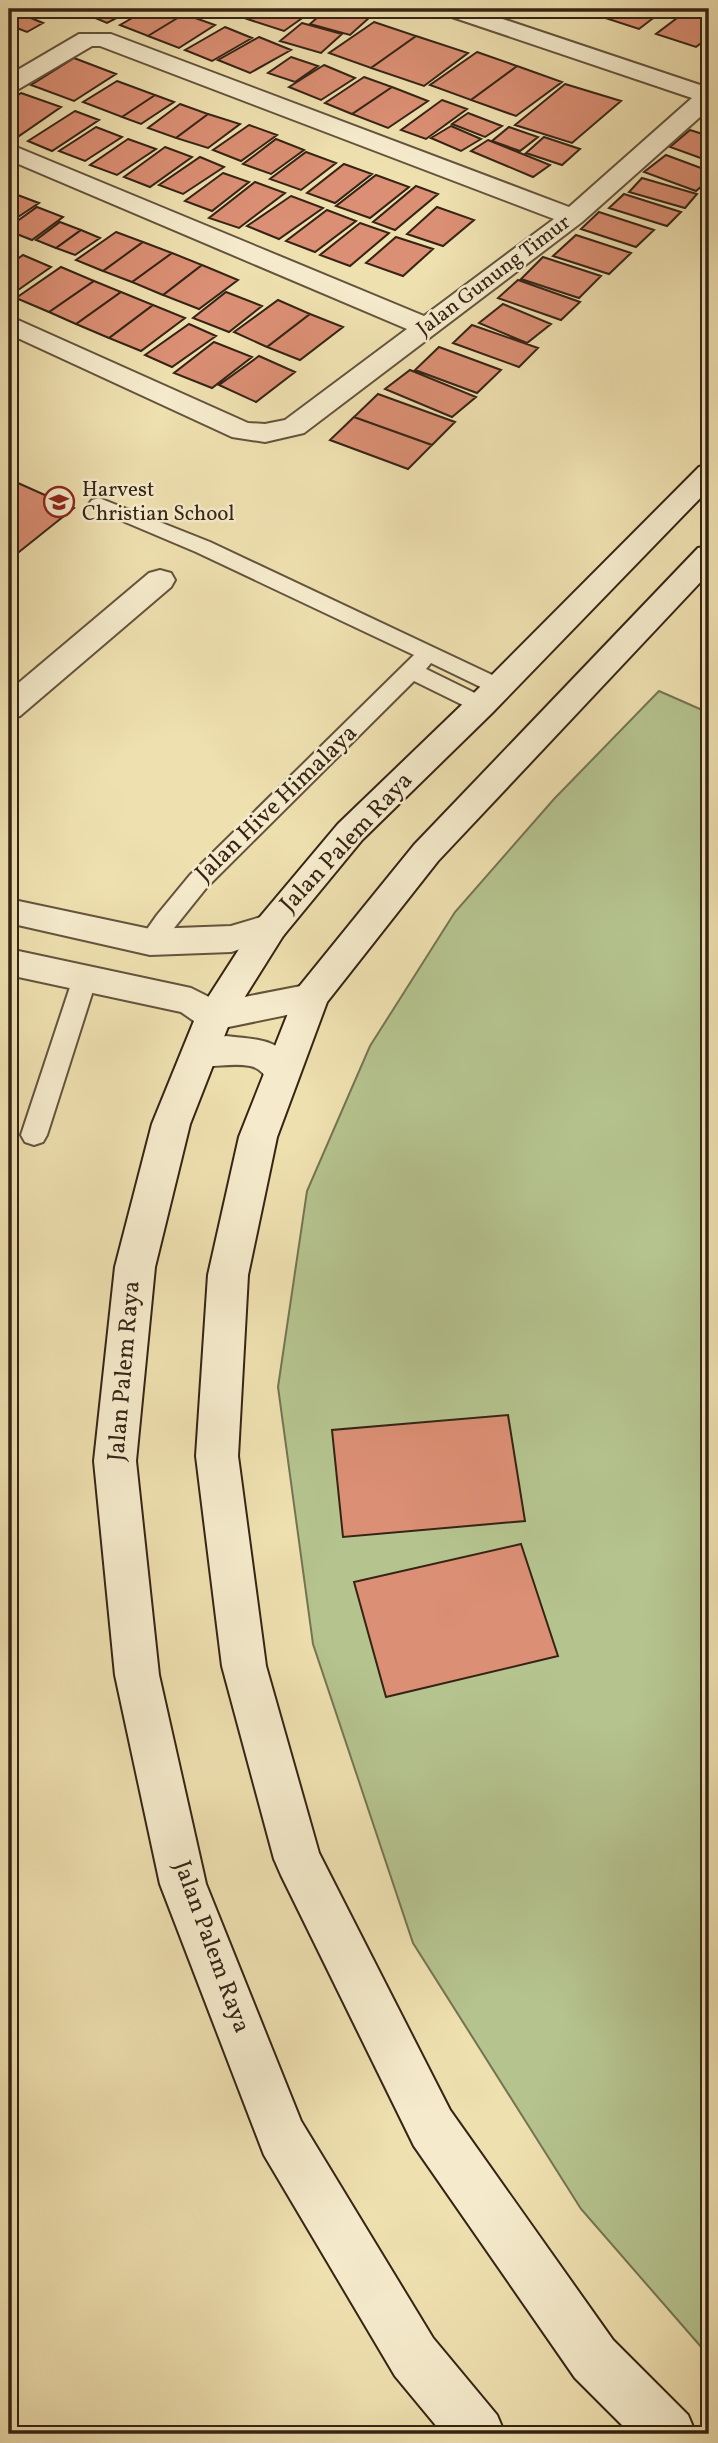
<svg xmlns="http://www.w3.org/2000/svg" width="718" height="2443" viewBox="0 0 718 2443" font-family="Vollkorn,serif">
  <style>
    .green { fill: #b5c38e; stroke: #757452; stroke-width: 2 }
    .building { fill: #db8f74; stroke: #352415; stroke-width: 2 }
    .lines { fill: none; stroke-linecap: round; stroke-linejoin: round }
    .lane-casing { stroke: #64533c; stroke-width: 4 }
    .street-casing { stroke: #64533c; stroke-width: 4 }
    .secondary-casing { stroke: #352415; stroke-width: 4 }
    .lane { fill: #f5ebcc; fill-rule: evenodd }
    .street { fill: #f5ebcc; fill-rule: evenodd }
    .secondary { fill: #f5ebcc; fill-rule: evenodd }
    .labels { text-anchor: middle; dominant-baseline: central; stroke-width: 5; stroke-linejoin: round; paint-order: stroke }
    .far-street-label { font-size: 21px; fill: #352415; stroke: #f5ebcc }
    .far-poi-label { font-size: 21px; fill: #352415; stroke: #f5ebcc; text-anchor: start }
    .street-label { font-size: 24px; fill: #352415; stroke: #f5ebcc }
  </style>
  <rect width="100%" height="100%" fill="#efe0b0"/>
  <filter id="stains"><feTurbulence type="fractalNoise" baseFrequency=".00286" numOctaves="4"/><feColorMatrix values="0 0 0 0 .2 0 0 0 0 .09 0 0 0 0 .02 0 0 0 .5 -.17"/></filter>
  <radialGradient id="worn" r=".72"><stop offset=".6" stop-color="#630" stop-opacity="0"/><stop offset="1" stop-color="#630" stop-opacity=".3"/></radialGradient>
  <!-- green -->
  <path class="green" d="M 659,691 L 709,713 L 709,2356 L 581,2209 L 413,1943 L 313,1644 L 278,1387 L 307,1191 L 370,1046 L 455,912 L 554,799 Z"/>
  <!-- building -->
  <path class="building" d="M 9,9 L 43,23 L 27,32 L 9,25 Z
    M 18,9 L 56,9 L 41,17 Z
    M 78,9 L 134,9 L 107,23 L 76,10 Z
    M 148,9 L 171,9 L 184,14 L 148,36 L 120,25 Z
    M 205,9 L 248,9 L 236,18 Z
    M 262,9 L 315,9 L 284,31 L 247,19 Z
    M 327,9 L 339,9 L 370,17 L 350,35 L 310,24 Z
    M 609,9 L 665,9 L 639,29 L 599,16 Z
    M 689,9 L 709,9 L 709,37 L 696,47 L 656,34 Z
    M 184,14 L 215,25 L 179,48 L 148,36 Z
    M 374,22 L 416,36 L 371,68 L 329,53 Z
    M 302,23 L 342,34 L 321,53 L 280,41 Z
    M 225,27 L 252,38 L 212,61 L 185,50 Z
    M 416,36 L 468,53 L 424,86 L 371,68 Z
    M 259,37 L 291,50 L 250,73 L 218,60 Z
    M 477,52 L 517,66 L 471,100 L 430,85 Z
    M 291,57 L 318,66 L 295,82 L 268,73 Z
    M 74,58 L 116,74 L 74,101 L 31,85 Z
    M 324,65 L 355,78 L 321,100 L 289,87 Z
    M 517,66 L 562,82 L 516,116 L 471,100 Z
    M 364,77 L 392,87 L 352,114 L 325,103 Z
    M 117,81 L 155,95 L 122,117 L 83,102 Z
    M 565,84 L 621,101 L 572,143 L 515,125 Z
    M 392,87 L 428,101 L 388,128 L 352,114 Z
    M 21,93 L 61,107 L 19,136 L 9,132 L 9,101 Z
    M 155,95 L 174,102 L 141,124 L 122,117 Z
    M 442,100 L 467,109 L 426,139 L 401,130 Z
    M 180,104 L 208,114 L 176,138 L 148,128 Z
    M 75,111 L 99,120 L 52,151 L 28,141 Z
    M 468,113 L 502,126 L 485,137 L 452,124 Z
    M 208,114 L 240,124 L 208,148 L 176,138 Z
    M 249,125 L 277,135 L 241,161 L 213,150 Z
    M 451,126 L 481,139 L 461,151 L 431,138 Z
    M 96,127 L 122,137 L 85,161 L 59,151 Z
    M 509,127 L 538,137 L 520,151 L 492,141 Z
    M 690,130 L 709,136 L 709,161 L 670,147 Z
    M 544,137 L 580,149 L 562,165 L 526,153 Z
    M 128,139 L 156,149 L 117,175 L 90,165 Z
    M 276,139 L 304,150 L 271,174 L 243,164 Z
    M 488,140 L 550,165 L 533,177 L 471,151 Z
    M 165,147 L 192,157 L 150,187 L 124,177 Z
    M 306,152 L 336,163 L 301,190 L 270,179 Z
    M 666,155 L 709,171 L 709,180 L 696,191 L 644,172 Z
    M 200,157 L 224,167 L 183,194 L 159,185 Z
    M 344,164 L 372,174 L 335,203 L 307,193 Z
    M 223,173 L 249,182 L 212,211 L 185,201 Z
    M 376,175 L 409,187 L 370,218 L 336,206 Z
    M 642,178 L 697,194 L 685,208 L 629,192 Z
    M 255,182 L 285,193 L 239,228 L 209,218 Z
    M 416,186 L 438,194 L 395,230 L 373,222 Z
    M 15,194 L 39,203 L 9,223 L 9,198 Z
    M 624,194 L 681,212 L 667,226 L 609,208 Z
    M 291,196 L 323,208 L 279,239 L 247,226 Z
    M 37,207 L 63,217 L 32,240 L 9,231 L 9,227 Z
    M 437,207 L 474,220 L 443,246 L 407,234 Z
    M 327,210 L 356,221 L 315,252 L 286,241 Z
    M 599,212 L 654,230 L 636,247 L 581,229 Z
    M 60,222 L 81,230 L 56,248 L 36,240 Z
    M 360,223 L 389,233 L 350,266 L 320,255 Z
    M 81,230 L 100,238 L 75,255 L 56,248 Z
    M 116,232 L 143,242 L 103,271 L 76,260 Z
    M 576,235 L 631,253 L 609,274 L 553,256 Z
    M 396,237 L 433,249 L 403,276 L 366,263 Z
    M 143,242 L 172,253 L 132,282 L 103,271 Z
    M 172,253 L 202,265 L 163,295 L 132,282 Z
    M 23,255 L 51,267 L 11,295 L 9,265 Z
    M 543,257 L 601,276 L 579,298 L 521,279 Z
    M 202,265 L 238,280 L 199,309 L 163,295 Z
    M 61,267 L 94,281 L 49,312 L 16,298 Z
    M 518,280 L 580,302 L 561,320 L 498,298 Z
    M 94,281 L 121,292 L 76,324 L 49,312 Z
    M 121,292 L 153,305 L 109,338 L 76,324 Z
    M 226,292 L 262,306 L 229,332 L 193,318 Z
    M 278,300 L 310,314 L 267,347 L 234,332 Z
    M 503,304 L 551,324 L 527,343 L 479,323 Z
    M 153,305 L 185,318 L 141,351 L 109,338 Z
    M 310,314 L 343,327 L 300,360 L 267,347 Z
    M 189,324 L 216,336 L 172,367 L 145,355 Z
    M 472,325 L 538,348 L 519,367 L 453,343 Z
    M 214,342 L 252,357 L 212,388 L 174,373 Z
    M 439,347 L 501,370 L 477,393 L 415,370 Z
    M 259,356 L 295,372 L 256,402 L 219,385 Z
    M 410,370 L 476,397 L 452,417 L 385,389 Z
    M 378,394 L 455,422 L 432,445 L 354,417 Z
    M 354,417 L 432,445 L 408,469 L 330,440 Z
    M 9,479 L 74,508 L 9,560 Z
    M 508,1415 L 525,1521 L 343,1537 L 332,1430 Z
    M 521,1544 L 558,1656 L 386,1697 L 354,1582 Z"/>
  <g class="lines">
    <!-- lane casing -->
    <g class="lane-casing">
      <path id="lane" d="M 99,498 L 210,542 L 507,682 L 510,687 L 507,692 L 499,694 L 491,692 L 431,663 L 426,669 L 489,700 L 492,705 L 489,710 L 481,712 L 473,710 L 414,681 L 207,887 L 158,948 L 150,951 L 142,948 L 138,942 L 157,915 L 190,875 L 414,655 L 196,552 L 92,508 L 89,504 L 92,500 Z
        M 85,969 L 94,972 L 97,978 L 47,1135 L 43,1142 L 34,1145 L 25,1142 L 21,1135 L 73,978 L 76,972 Z"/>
    </g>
    <!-- street casing -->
    <g class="street-casing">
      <path id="street" d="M 440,9 L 473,9 L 709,88 L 709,109 L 582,222 L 304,433 L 265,442 L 232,437 L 9,334 L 9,316 L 248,423 L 265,424 L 285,420 L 407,329 L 9,160 L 9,144 L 424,316 L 554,219 L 100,46 L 92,46 L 17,90 L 9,92 L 9,75 L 79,34 L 111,34 L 569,207 L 692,98 L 443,14 Z
        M 160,570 L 171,573 L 175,580 L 171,587 L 20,716 L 9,719 L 9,691 L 149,573 Z
        M 9,899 L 150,929 L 231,926 L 271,914 L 283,918 L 288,927 L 283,936 L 231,952 L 150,955 L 9,923 Z
        M 9,949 L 191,988 L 219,1002 L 311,984 L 324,988 L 329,997 L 324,1006 L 311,1010 L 214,1030 L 201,1026 L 181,1012 L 9,975 Z
        M 226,1036 C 260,1040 281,1038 299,1071 L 294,1081 C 263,1091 270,1070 250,1066 C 229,1062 208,1070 188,1064 L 183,1054 L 188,1044 Z"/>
    </g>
    <!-- secondary casing -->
    <g class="secondary-casing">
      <path id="secondary" d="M 709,464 L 709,489 L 492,713 L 362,840 L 283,936 L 231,1019 L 190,1124 L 155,1267 L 136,1461 L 159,1675 L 206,1884 L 301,2121 L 433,2338 L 497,2415 L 505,2434 L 443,2434 L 395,2376 L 264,2155 L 160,1884 L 115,1675 L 94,1461 L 115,1267 L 152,1124 L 196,1016 L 259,918 L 338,824 L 470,697 L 699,467 Z
        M 709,546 L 709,573 L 438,861 L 327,1002 L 277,1137 L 248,1275 L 238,1456 L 266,1666 L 319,1853 L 450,2110 L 613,2340 L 688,2415 L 696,2434 L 631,2434 L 575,2378 L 414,2146 L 281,1875 L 274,1859 L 222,1666 L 196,1456 L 208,1275 L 239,1137 L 298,988 L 414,845 L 698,548 Z"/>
    </g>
    <!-- lane -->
    <use href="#lane" class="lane"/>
    <!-- street -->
    <use href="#street" class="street"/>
    <!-- secondary -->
    <use href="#secondary" class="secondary"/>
  </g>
  <!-- icons -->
  <defs>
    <g id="school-ring" transform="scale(1.575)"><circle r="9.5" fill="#f5ebcc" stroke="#8f2418" stroke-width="1.5"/><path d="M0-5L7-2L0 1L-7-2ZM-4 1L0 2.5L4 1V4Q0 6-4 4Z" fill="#8f2418"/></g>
  </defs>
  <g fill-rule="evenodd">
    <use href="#school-ring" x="59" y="502"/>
  </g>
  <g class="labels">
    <!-- far-street labels -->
    <g class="far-street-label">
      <text transform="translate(494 276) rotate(-37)">Jalan Gunung Timur</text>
    </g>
    <!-- far-poi labels -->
    <g class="far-poi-label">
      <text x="82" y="490">Harvest<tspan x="82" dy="24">Christian School</tspan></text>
    </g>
    <!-- street labels -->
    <g class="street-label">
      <text transform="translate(277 804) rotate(-44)">Jalan Hive Himalaya</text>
      <text transform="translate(347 843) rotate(-47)">Jalan Palem Raya</text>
      <text transform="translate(125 1371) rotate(-85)">Jalan Palem Raya</text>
      <text transform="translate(211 1947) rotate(70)">Jalan Palem Raya</text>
    </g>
  </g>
  <!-- margin -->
  <rect width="718" height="2443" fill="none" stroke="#efe0b0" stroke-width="35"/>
  <rect x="10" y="10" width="697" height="2422" fill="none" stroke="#352415" stroke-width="3.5"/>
  <rect x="18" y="18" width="683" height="2408" fill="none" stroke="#352415" stroke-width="2"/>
  <rect width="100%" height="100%" filter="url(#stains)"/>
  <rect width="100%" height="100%" fill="url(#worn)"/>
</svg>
